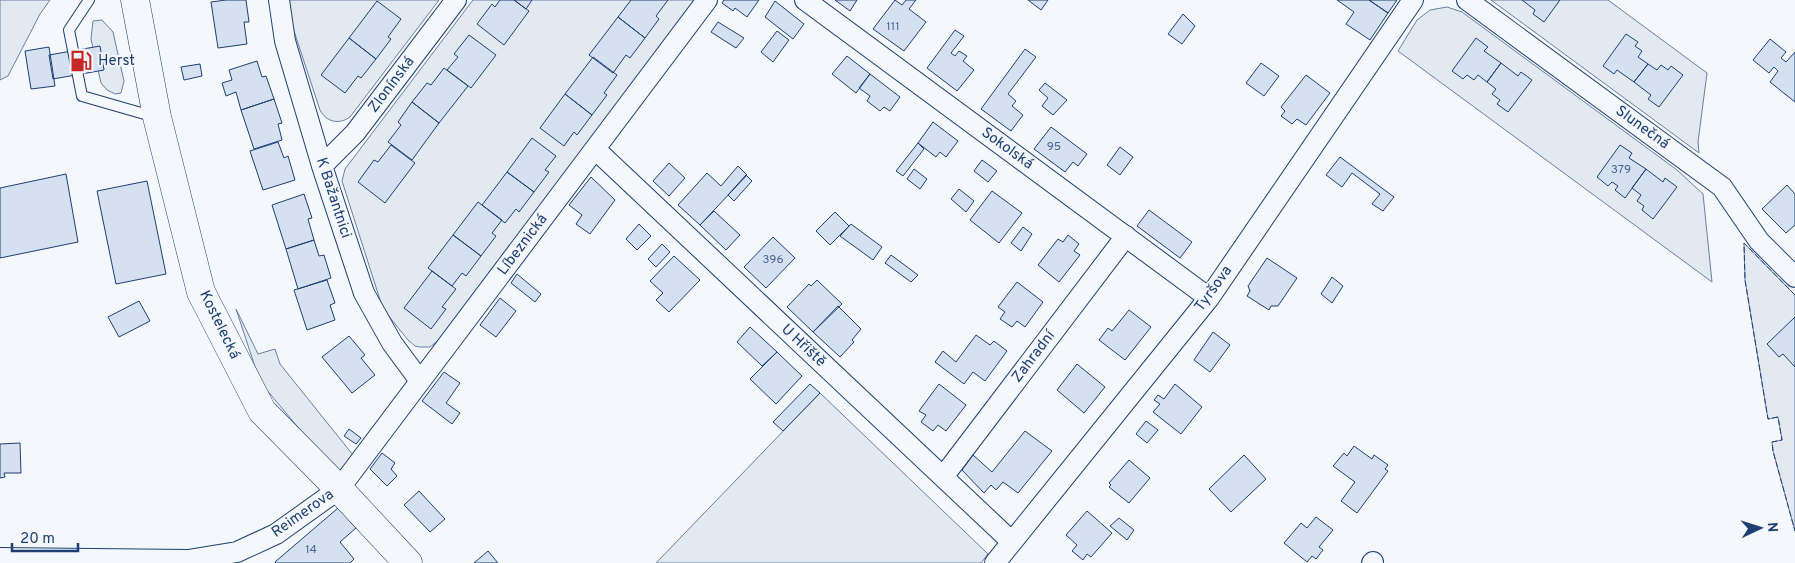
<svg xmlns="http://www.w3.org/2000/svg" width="1795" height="563" viewBox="0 0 1795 563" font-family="Overpass,sans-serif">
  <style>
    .green { fill: #e3e9f0; stroke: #687fa3 }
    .building { fill: #d5e0f0; stroke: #1d3f73 }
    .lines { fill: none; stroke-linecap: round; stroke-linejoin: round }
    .lane-casing { stroke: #1d3f73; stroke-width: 12 }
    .street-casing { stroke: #1d3f73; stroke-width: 22 }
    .secondary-casing { stroke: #1d3f73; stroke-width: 29 }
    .lane { stroke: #f4f7fb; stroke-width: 10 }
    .street { stroke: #f4f7fb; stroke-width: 20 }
    .secondary { stroke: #f4f7fb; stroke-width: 28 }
    .fence { stroke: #1d3f73; stroke-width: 1; stroke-dasharray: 6 2.5; stroke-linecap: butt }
    .labels { text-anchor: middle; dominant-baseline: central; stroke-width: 4; stroke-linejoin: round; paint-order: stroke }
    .number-label { font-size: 12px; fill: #4b6792 }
    .poi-label { font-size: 15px; fill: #1d3f73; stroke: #f4f7fb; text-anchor: start }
    .street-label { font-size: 15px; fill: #1d3f73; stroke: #f4f7fb }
  </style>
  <rect width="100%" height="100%" fill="#f4f7fb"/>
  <!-- green -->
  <path class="green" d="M 0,0 L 50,0 L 40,14 L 8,76 L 0,80 Z
    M 289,0 L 439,0 L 350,117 C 339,125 326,122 320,110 L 292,25 Z
    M 473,0 L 695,0 L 440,339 L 430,347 L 419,347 L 415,346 L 408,340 L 383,309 L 342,181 L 345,169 Z
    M 1491,0 L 1608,0 L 1707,73 L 1698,142 L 1699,153 Z
    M 1447,7 L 1462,12 L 1677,170 L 1703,194 L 1712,282 L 1398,51 L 1417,20 L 1430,10 Z
    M 102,20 L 113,32 L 124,81 L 121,93 L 115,94 L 107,90 L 101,83 L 91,39 L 93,21 Z
    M 1744,243 L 1795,295 L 1795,531 L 1773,451 L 1772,442 L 1782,440 L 1778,417 L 1768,419 L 1745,280 Z
    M 236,309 L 258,354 L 275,349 L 280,364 L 353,455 L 338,475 L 260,382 Z
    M 820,393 L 988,554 L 981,563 L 656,563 Z"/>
  <!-- building -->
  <path class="building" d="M 226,0 L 246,0 L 249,22 L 244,22 L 247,44 L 218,48 L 211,2 Z
    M 500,0 L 514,0 L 529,11 L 504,45 L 477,24 L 492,4 L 495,7 Z
    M 514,0 L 532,0 L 526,9 Z
    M 631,0 L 668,0 L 656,16 L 659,19 L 645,38 L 618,17 Z
    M 724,0 L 759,0 L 747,17 L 735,8 L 733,11 L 722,3 Z
    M 835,0 L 857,0 L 850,11 Z
    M 895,0 L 902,5 L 906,0 L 916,0 L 909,9 L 926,22 L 904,51 L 873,29 Z
    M 1028,0 L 1048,0 L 1041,10 Z
    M 1337,0 L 1369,0 L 1388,13 L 1370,40 L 1346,24 L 1354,12 Z
    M 1369,0 L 1397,0 L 1388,13 Z
    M 1522,0 L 1560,0 L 1544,22 L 1533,14 L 1535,10 Z
    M 377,1 L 401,19 L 388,37 L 391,39 L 376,59 L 349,38 Z
    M 775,1 L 804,24 L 793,39 L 765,17 Z
    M 1183,14 L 1195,26 L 1182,44 L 1168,34 Z
    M 618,17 L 645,38 L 630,58 L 626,55 L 613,73 L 589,55 Z
    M 718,22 L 744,38 L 736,48 L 711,32 Z
    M 955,30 L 964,36 L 951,53 L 955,56 L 959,51 L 967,56 L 963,61 L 974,70 L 957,91 L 927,68 Z
    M 777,31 L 789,40 L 773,62 L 761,52 Z
    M 1626,34 L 1638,42 L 1635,46 L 1642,51 L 1638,57 L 1648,64 L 1634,82 L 1617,70 L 1614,74 L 1603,66 Z
    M 469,35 L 496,55 L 471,88 L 447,70 L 458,57 L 454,54 Z
    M 349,38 L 376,59 L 361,78 L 358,76 L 345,93 L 321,75 Z
    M 1476,38 L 1488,47 L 1484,51 L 1501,63 L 1487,82 L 1478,75 L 1474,80 L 1467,75 L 1463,79 L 1452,71 Z
    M 1770,39 L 1786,52 L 1781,58 L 1786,62 L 1795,52 L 1795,102 L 1770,82 L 1778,71 L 1774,67 L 1769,73 L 1753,60 Z
    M 100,46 L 104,70 L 53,79 L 49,55 Z
    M 49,47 L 55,86 L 31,89 L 25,51 Z
    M 1025,49 L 1036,57 L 1008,94 L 1016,101 L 1012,106 L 1023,115 L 1011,131 L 981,109 Z
    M 847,56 L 870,74 L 856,93 L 832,74 Z
    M 593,57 L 617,75 L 604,93 L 607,95 L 592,115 L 565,94 Z
    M 257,61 L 262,77 L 266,76 L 274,99 L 241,110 L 236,92 L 226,96 L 222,83 L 232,80 L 229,70 Z
    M 1261,63 L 1279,76 L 1264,96 L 1246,83 Z
    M 1501,63 L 1518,76 L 1521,72 L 1532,80 L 1508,112 L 1497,104 L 1500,100 L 1492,94 L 1496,89 L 1487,82 Z
    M 200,64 L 202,76 L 184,80 L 181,67 Z
    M 1648,64 L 1657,70 L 1661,65 L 1668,70 L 1671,66 L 1683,75 L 1659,107 L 1648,99 L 1651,95 L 1634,82 Z
    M 444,68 L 468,86 L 439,123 L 412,102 L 427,83 L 431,85 Z
    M 870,74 L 900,97 L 890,111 L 884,107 L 880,111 L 867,101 L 870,96 L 859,88 Z
    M 1306,75 L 1330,93 L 1306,125 L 1297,119 L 1292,124 L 1281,116 L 1285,111 L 1281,107 Z
    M 1045,83 L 1067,100 L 1053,115 L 1042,106 L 1048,98 L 1039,90 Z
    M 565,94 L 592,115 L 577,135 L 574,132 L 564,146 L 540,128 Z
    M 274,99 L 282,123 L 278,124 L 282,140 L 254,149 L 241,110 Z
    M 412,102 L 439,123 L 412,160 L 388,142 L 401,125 L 398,122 Z
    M 933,122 L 958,141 L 946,157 L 940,152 L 936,157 L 918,143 Z
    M 1051,127 L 1087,154 L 1078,166 L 1073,162 L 1065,172 L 1034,149 Z
    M 532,138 L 556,156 L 545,170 L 549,172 L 534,192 L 507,172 Z
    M 278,142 L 284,158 L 288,156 L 295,180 L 263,190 L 250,151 Z
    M 918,143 L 924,149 L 903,176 L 896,171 Z
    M 391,145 L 415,163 L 385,203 L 358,182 L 374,160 L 378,162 Z
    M 1620,145 L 1632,153 L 1629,158 L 1646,169 L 1625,198 L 1615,190 L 1618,186 L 1612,182 L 1608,186 L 1597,177 Z
    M 1120,147 L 1133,157 L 1120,175 L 1107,165 Z
    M 1340,157 L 1394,197 L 1383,211 L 1372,204 L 1380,194 L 1352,173 L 1342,187 L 1326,175 Z
    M 982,160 L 997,171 L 988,182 L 974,171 Z
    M 669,163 L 685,178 L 669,196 L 653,181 Z
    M 738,166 L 747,175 L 700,225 L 678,205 L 707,173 L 721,186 Z
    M 914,169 L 927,179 L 920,189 L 907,179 Z
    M 1646,169 L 1663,182 L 1665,178 L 1677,187 L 1653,219 L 1642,210 L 1644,206 L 1637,201 L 1641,195 L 1632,188 Z
    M 507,172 L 534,192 L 519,212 L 516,209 L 505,223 L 482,205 Z
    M 66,174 L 78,242 L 0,258 L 0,188 Z
    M 746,175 L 752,181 L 734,201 L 728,195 Z
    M 591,177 L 615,200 L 590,234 L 576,224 L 582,215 L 569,205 Z
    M 147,181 L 166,274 L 116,284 L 97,191 Z
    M 1787,185 L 1795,194 L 1795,225 L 1786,233 L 1762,209 Z
    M 959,189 L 974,201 L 966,212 L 951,199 Z
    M 992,191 L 1022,213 L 999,243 L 970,220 Z
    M 304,194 L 312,218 L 308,219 L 314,240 L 286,249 L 272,205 Z
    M 478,202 L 502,220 L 492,233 L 496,236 L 481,256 L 453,235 Z
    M 1149,210 L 1192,242 L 1180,258 L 1137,226 Z
    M 714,211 L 740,235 L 726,250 L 700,225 Z
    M 835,212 L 849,226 L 830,245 L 816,231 Z
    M 639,224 L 651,236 L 637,250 L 626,239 Z
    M 851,224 L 882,247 L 873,260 L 840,236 Z
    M 1023,227 L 1032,234 L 1021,251 L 1011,243 Z
    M 453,235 L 481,256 L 466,276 L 462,273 L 452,286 L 428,268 Z
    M 1068,235 L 1079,244 L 1074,251 L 1080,255 L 1059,282 L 1038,265 L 1058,239 L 1063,242 Z
    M 773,237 L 795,258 L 766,288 L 744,267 Z
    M 314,240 L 319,256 L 324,255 L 331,278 L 298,289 L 286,249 Z
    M 662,244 L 670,252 L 656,267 L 648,259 Z
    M 891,255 L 918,275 L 911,282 L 885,263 Z
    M 674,256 L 700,280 L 669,312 L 656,300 L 663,293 L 650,281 Z
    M 1267,258 L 1297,278 L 1278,306 L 1271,306 L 1269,310 L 1247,296 L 1250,291 L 1248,286 Z
    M 432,271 L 456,289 L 442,307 L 446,309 L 431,329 L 404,308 Z
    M 517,274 L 541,294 L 535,302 L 511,283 Z
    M 1332,277 L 1343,286 L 1332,303 L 1321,294 Z
    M 327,280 L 335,303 L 330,305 L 335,320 L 307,330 L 294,290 Z
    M 817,280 L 842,304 L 813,332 L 787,307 L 809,284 L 811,286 Z
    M 1017,282 L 1043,302 L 1025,327 L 1017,321 L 1012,327 L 1000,319 L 1005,312 L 998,307 Z
    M 500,298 L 516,311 L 496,337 L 480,325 Z
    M 139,301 L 150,321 L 119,337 L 108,317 Z
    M 838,306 L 861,329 L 852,340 L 854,342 L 840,357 L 813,332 Z
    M 1129,310 L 1151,327 L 1125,360 L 1099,340 L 1108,328 L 1112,331 Z
    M 1795,317 L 1795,367 L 1783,354 L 1779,357 L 1767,344 Z
    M 750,327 L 777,352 L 762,366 L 737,342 Z
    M 1213,332 L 1230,345 L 1210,372 L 1194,360 Z
    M 976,335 L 990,345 L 994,341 L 1007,351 L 985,381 L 973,372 L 964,384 L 935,362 L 943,351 L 956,362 Z
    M 349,336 L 365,355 L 361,358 L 375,375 L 352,393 L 322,357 Z
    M 777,352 L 802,376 L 776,404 L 750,379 Z
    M 1077,364 L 1105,387 L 1084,413 L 1057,390 Z
    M 444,372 L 460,383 L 446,403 L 460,413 L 452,424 L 422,401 Z
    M 810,384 L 820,393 L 783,431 L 773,422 Z
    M 939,384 L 966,405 L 946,431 L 938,425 L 933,431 L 921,422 L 926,415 L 919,411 Z
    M 1175,384 L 1202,407 L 1181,434 L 1153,412 L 1160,404 L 1154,400 L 1158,395 L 1164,399 Z
    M 1146,421 L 1158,430 L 1147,443 L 1136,434 Z
    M 349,429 L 361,438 L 356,444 L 344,436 Z
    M 1025,431 L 1052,451 L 1018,493 L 1003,482 L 996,490 L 991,485 L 984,493 L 962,470 L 973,455 L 992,472 Z
    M 20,443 L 21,473 L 4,473 L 5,477 L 0,478 L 0,444 Z
    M 1354,446 L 1372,459 L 1374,455 L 1388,465 L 1385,469 L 1388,471 L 1357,513 L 1341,501 L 1355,482 L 1333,466 L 1344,453 L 1347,456 Z
    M 382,453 L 395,463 L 391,469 L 397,476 L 387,486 L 370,469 Z
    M 1244,455 L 1266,479 L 1231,512 L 1209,489 Z
    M 1129,460 L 1150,478 L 1129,503 L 1109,487 L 1111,485 L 1109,483 Z
    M 419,491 L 445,519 L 430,532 L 404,505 Z
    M 338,508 L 356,528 L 340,542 L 354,559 L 350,563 L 276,563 L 275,562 Z
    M 1087,511 L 1112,533 L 1091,557 L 1087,554 L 1083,560 L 1072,551 L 1077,545 L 1066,535 Z
    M 1316,517 L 1333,530 L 1319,547 L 1323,550 L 1316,559 L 1312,556 L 1307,562 L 1284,543 L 1301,523 L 1307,528 Z
    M 1119,518 L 1134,530 L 1127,540 L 1110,526 Z
    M 488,551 L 498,563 L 474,563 Z"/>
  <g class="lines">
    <!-- lane casing -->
    <g class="lane-casing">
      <path id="lane" d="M 89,0 L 69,30 L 82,96 L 155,117"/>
    </g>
    <!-- street casing -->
    <g class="street-casing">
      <path id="street" d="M 279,0 L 285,41 L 322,166 L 364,293 L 392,343 L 420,381
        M 805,0 L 1209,298
        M 1467,0 L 1722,187 L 1759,241 L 1795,277
        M 595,149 L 1012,542
        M 322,166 L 355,133 L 456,0
        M 943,477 L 1126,236
        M 0,558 L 188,560 L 237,552 L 276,534 L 339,489 L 707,0
        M 995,563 L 1209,298 L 1413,0
        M 1372,563 L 1373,562"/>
    </g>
    <!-- secondary casing -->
    <g class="secondary-casing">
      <path id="secondary" d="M 135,0 L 157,117 L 201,292 L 262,411 L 339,489 L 408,563"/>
    </g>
    <!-- lane -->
    <use href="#lane" class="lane"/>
    <!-- street -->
    <use href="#street" class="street"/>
    <!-- secondary -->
    <use href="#secondary" class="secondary"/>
    <!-- fence -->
    <path class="fence" d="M 1795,295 L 1744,243 L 1745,280 L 1768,419 L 1778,417 L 1782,440 L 1772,442 L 1773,451 L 1795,531"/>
  </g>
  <!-- icons -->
  <defs>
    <g id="fuel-bare" transform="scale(1.725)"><path d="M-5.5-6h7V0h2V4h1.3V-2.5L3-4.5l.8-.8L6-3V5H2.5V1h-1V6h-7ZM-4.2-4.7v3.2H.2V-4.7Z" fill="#c62828" stroke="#f4f7fb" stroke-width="2.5" paint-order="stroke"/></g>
  </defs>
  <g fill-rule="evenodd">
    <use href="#fuel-bare" x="81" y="61"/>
  </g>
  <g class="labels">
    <!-- number labels -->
    <g class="number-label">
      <text x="893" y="27">111</text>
      <text x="1054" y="147">95</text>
      <text x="1621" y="170">379</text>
      <text x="773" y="260">396</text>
      <text x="311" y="550">14</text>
    </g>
    <!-- poi labels -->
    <g class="poi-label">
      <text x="98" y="61">Herst</text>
    </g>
    <!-- street labels -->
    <g class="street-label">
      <text transform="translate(392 85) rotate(-53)">Zlonínská</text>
      <text transform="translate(1642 128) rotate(36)">Slunečná</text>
      <text transform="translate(1007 149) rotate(36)">Sokolská</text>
      <text transform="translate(333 198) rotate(72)">K Bažantnici</text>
      <text transform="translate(523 245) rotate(-53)">Líbeznická</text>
      <text transform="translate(1214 289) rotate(-54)">Tyršova</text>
      <text transform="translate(219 325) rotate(64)">Kostelecká</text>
      <text transform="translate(803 346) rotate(43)">U Hřiště</text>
      <text transform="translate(1034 357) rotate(-53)">Zahradní</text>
      <text transform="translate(303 514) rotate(-35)">Reimerova</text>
    </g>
  </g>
  <!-- north arrow -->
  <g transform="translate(1760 528) rotate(86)" stroke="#f4f7fb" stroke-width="4" paint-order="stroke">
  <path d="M0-4L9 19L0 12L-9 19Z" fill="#1d3f73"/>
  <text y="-8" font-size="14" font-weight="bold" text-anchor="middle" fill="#1d3f73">N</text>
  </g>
  <!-- scale -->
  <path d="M12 543v8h66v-8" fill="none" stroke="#1d3f73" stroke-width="2.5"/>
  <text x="20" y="543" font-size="15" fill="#1d3f73" stroke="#f4f7fb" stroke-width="4" paint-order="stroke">20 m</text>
</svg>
